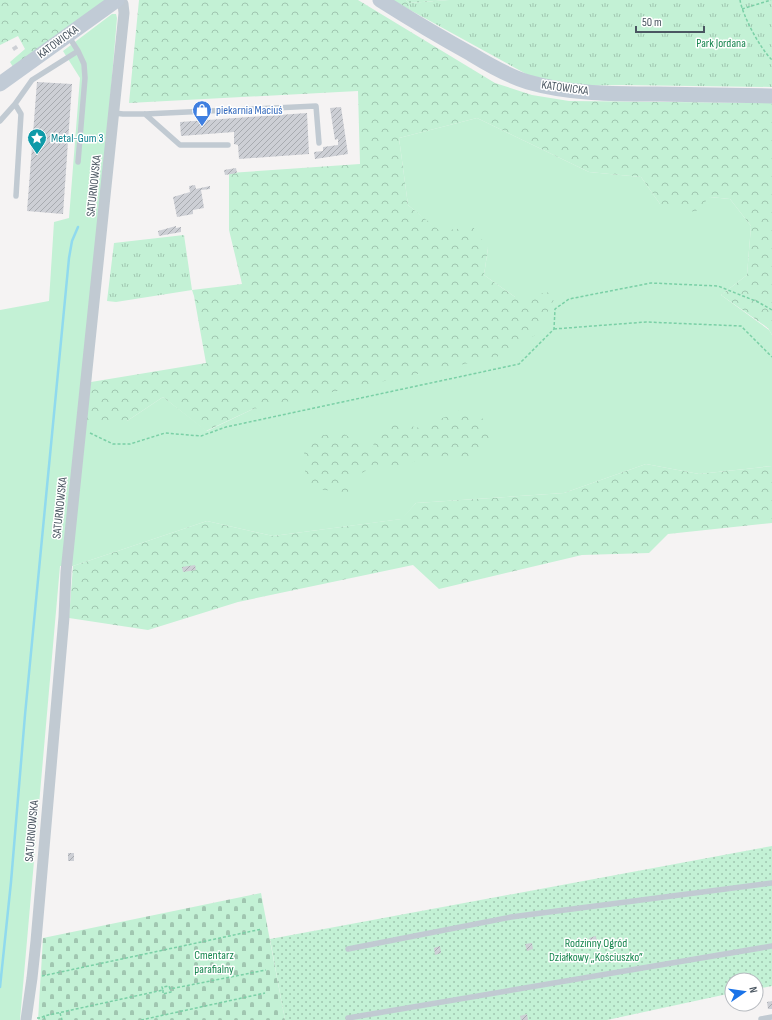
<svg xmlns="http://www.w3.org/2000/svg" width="772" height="1020" viewBox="0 0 772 1020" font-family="'Sofia Sans Condensed',sans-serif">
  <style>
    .grass { fill: #c3f1d5 }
    .forest { fill: url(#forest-crowns) }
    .cemetery { fill: url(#cemetery-stones) }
    .park { fill: url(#park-tufts) }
    .garden { fill: url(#garden-dots) }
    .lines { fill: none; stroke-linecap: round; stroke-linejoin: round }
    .stream { stroke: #90daee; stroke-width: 2.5 }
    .building { fill: url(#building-hatch) }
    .path { stroke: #7ad0a6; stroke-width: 1.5; stroke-dasharray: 3 2; stroke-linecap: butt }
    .lane { stroke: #c1cad2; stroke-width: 5.5 }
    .street { stroke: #c1cad2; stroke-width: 11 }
    .secondary { stroke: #c1cbd6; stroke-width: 15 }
    .labels { text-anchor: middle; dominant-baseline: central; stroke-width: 3; stroke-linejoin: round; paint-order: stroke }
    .street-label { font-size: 12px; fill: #4a5661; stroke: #fff }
    .park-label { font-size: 12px; fill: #17864f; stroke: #fff }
    .shop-label { font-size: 12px; fill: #366cbe; stroke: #fff; text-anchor: start }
    .culture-label { font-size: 12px; fill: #0d838f; stroke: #fff; text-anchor: start }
  </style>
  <defs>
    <pattern id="forest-crowns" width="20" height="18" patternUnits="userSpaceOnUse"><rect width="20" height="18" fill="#c3f1d5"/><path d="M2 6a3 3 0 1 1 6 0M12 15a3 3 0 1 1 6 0" fill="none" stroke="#a0c6b0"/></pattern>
    <pattern id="cemetery-stones" width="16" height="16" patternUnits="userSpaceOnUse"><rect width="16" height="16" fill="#c3f1d5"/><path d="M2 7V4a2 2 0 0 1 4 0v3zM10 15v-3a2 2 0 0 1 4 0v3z" fill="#a0c6b0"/></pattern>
    <pattern id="park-tufts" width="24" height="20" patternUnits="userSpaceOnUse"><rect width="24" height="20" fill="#c3f1d5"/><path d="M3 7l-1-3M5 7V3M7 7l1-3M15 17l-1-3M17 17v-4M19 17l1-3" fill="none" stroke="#a0c6b0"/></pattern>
    <pattern id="garden-dots" width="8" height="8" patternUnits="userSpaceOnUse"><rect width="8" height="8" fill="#c3f1d5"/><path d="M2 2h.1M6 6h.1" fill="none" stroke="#a0c6b0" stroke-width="1.8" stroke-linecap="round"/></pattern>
    <pattern id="building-hatch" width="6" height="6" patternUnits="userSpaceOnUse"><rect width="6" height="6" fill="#cdcfd5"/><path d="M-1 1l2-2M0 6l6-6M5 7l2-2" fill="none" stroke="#a8abb0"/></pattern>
  </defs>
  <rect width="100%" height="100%" fill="#f5f3f3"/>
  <!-- grass -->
  <path class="grass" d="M 112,14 L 116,14 L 117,18 L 109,113 L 91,382 L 127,421 L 163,397 L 207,431 L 253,409 L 515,297 L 484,275 L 488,248 L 440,232 L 408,205 L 399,138 L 477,118 L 589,172 L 641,177 L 660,204 L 710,197 L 730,199 L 751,226 L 747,275 L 721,295 L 769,330 L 772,335 L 772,466 L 699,474 L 646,464 L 564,493 L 416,503 L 402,519 L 273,536 L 207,521 L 73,566 L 60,566 L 20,1020 L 0,1020 L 0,310 L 49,301 L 54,222 L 69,218 L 80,78 L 63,51 Z"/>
  <!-- forest -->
  <path class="forest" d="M 0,0 L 107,0 L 13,67 L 10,62 L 25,49 L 18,36 L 0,45 Z
    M 139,0 L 358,0 L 495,83 L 532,95 L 569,101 L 772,103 L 772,335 L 768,328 L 721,295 L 747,275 L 751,226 L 730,199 L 710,197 L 695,212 L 660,204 L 641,177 L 589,172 L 477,118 L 399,138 L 408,205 L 440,231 L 473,227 L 488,248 L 484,275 L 515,297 L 558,291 L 537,334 L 497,357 L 253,409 L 206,431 L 163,397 L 127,421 L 86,423 L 91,382 L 206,363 L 194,296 L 192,290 L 242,284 L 229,230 L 229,173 L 360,164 L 358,91 L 129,103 Z
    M 392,0 L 406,0 L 409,3 L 410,10 Z
    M 465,408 L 488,422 L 492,436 L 485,449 L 469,463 L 450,455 L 439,458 L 425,459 L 415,461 L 399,468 L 381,463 L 350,479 L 348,493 L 338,491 L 324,490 L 308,484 L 305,471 L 304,450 L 320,436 L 340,431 L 361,445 L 372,449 L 377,434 L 393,425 L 410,426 L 420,428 Z
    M 646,464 L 699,474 L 772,466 L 772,523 L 668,534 L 649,553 L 582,555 L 439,589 L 413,565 L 238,602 L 148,630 L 69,618 L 73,566 L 207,521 L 273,536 L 401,519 L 416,503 L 564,493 Z"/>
  <!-- cemetery -->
  <path class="cemetery" d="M 261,893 L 285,1020 L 38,1020 L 43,938 Z"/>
  <!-- park -->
  <path class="park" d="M 449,0 L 772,0 L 772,87 L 622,85 L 576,86 L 528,75 L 410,10 L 409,3 Z
    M 184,235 L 192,290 L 116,302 L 107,301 L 114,243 Z"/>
  <!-- garden -->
  <path class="garden" d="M 406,0 L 449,0 L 409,3 Z
    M 772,846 L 772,986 L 756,989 L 756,980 L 732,980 L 732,993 L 607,1020 L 285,1020 L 270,939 Z"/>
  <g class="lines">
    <!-- stream -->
    <path class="stream" d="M 0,987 L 11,882 L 25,715 L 69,258 L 72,241 L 78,227"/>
  </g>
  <!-- building -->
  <path class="building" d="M 16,45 L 18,48 L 14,51 L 12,48 Z
    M 37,82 L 72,84 L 63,214 L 27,211 Z
    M 341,107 L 348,154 L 315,159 L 314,152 L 323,151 L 323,147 L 338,145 L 338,139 L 335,140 L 330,108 Z
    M 307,113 L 309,154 L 239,159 L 238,145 L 234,144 L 234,132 L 181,136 L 180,122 Z
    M 236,168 L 237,173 L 225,175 L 224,170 Z
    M 195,185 L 196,189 L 210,186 L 210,189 L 201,190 L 204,208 L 193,210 L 193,214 L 177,217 L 173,197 L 190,192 L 189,186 Z
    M 176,226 L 176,228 L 181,227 L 181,232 L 159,236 L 158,231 Z
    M 195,565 L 196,570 L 183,572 L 182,567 Z
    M 68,853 L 74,853 L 74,861 L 68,861 Z
    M 596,936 L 597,943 L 591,945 L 589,938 Z
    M 532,943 L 533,949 L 527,951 L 525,944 Z
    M 440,946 L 441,953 L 435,955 L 434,948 Z
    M 772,1001 L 772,1009 L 768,1009 L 767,1002 Z
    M 750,1004 L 751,1009 L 744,1010 L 743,1005 Z
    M 527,1014 L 528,1020 L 521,1020 L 520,1016 Z"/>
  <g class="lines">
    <!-- path -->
    <path class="path" d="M 740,0 C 743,17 760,48 772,60
      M 742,9 L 771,0
      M 554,329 L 646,322 L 741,326 L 772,357
      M 90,433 L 113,444 L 130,444 L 165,433 L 201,436 L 226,427 L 519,364 L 554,329 L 555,309 L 569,299 L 651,283 L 718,286 L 758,302 L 772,310
      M 42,976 L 262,929
      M 163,990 L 163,994 L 171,992 L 170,989
      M 60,1013 L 62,1020
      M 44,1016 L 45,1020
      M 37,1018 L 41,1018 L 44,1016 L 163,990 L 162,987 L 169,986 L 170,989 L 266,970
      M 141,1020 L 265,993"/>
    <!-- lane -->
    <path class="lane" d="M 69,37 L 78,51 L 84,64 L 85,78 L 78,162
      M 15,104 L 32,80 L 78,51
      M 114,113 L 123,114 L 145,114 L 316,106 L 319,143
      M 145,114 L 180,145 L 228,145
      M 0,121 L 15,104 L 21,114 L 16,196
      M 348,949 L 511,917 L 772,883
      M 348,1018 L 772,946
      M 761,1019 L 772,1017"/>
    <!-- street -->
    <path class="street" d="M 26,1020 L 32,978 L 36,941 L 64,617 L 66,572 L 124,13 L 123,4 L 121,0"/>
    <!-- secondary -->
    <path class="secondary" d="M 380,0 C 410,19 440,37 471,54 C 489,65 508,76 528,82 C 569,94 614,94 657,94 C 695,95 734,95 772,96
      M 0,84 L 117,0"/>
  </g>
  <!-- icons -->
  <defs>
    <g id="shop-pin" transform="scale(1)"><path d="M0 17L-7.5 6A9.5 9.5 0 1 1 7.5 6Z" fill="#3f7fe0" stroke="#fff"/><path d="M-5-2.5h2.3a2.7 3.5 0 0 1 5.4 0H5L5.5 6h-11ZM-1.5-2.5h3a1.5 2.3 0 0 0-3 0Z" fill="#fff"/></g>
    <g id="sight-pin" transform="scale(1)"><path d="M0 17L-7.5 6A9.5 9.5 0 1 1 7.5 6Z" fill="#0f9aa8" stroke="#fff"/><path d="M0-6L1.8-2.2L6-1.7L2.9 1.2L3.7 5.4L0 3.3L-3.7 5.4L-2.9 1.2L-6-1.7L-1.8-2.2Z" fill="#fff"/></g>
  </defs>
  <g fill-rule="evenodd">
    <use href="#shop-pin" x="202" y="110"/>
    <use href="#sight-pin" x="37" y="138"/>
  </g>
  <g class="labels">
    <!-- street labels -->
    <g class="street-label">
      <text transform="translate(58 42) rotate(-36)">KATOWICKA</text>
      <text transform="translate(565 88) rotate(8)">KATOWICKA</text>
      <text transform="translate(94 186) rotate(-84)">SATURNOWSKA</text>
      <text transform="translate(60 508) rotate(-84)">SATURNOWSKA</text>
      <text transform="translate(32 831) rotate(-85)">SATURNOWSKA</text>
    </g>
    <!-- park labels -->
    <g class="park-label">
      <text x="721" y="43">Park Jordana</text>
      <text x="596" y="943">Rodzinny Ogród<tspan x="596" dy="14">Działkowy „Kościuszko”</tspan></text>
      <text x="214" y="955">Cmentarz<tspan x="214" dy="14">parafialny</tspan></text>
    </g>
    <!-- shop labels -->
    <g class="shop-label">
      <text x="216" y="110">piekarnia Maciuś</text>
    </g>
    <!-- culture labels -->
    <g class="culture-label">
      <text x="51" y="138">Metal-Gum 3</text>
    </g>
  </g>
  <!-- north arrow -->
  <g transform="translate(744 992) rotate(77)"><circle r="19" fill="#ffffff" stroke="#b7bbc0"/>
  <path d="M0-3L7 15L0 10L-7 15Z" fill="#1a73e8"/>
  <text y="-6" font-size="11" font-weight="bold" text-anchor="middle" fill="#4a5661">N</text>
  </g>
  <!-- scale -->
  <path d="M636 26v6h68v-6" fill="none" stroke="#4a5661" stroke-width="2"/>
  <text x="642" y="26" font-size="12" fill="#4a5661" stroke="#ffffff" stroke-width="3" paint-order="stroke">50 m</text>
</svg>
